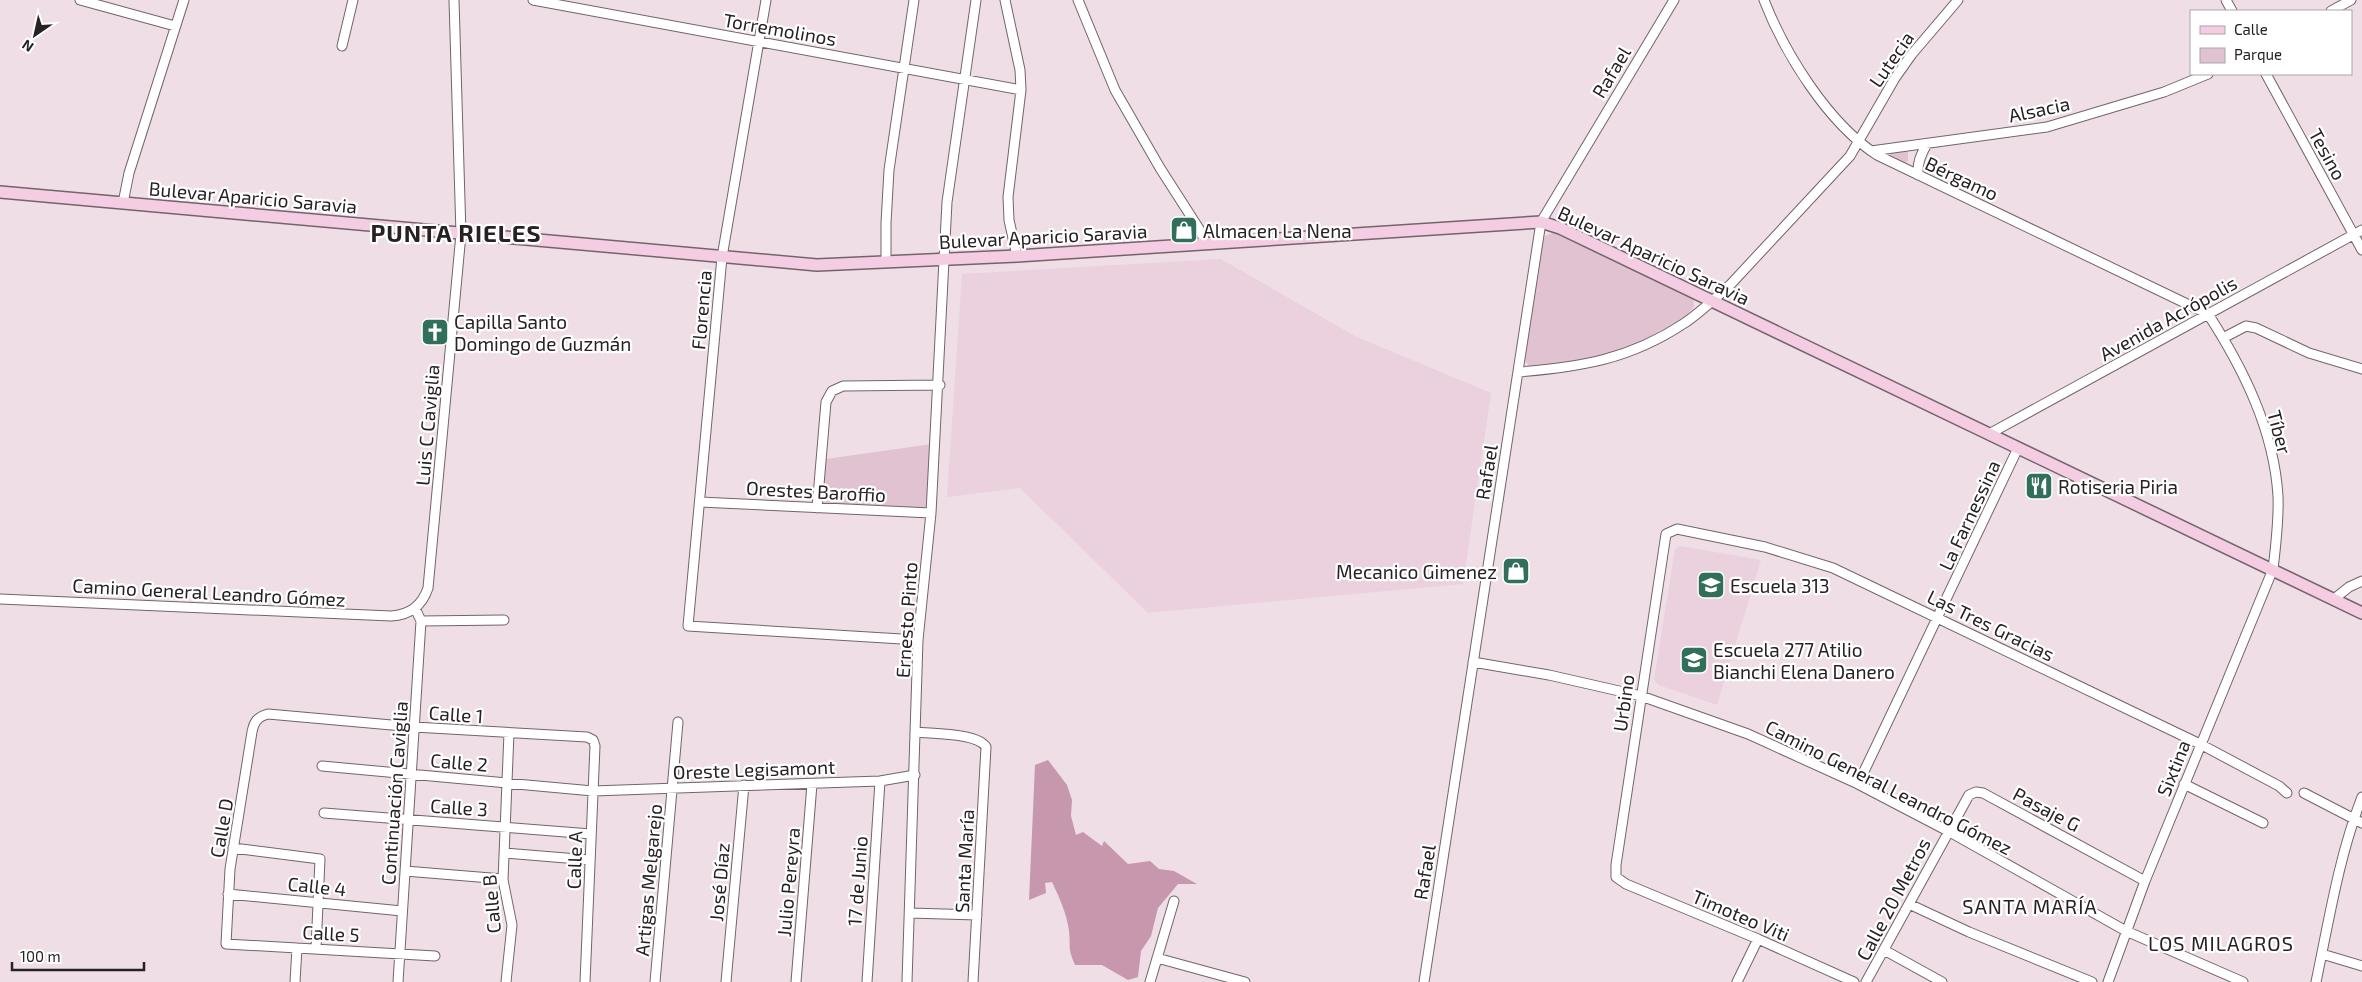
<svg xmlns="http://www.w3.org/2000/svg" width="2362" height="982" viewBox="0 0 2362 982" font-family="'Exo 2',sans-serif">
  <style>
    .built { fill: #ead1dd }
    .green { fill: #e1c2d0 }
    .forest { fill: #c797ae }
    .lines { fill: none; stroke-linecap: round; stroke-linejoin: round }
    .street-casing { stroke: #73646a; stroke-width: 11 }
    .secondary-casing { stroke: #73646a; stroke-width: 14 }
    .street { stroke: #fff; stroke-width: 9 }
    .secondary { stroke: #f4cde2; stroke-width: 11 }
    .labels { text-anchor: middle; dominant-baseline: central; stroke-width: 4.5; stroke-linejoin: round; paint-order: stroke }
    .street-label { font-size: 19px; fill: #272124; stroke: #fff }
    .poi-label { font-size: 19px; fill: #272124; stroke: #fff; text-anchor: start }
    .neighbourhood-label { font-size: 20px; letter-spacing: 1px; fill: #272124; stroke: #fff }
    .district-label { font-size: 24px; font-weight: bold; letter-spacing: 1px; fill: #272124; stroke: #fff }
  </style>
  <rect width="100%" height="100%" fill="#efdee6"/>
  <!-- built -->
  <path class="built" d="M 1221,259 L 1355,336 L 1491,393 L 1463,584 L 1148,613 L 1020,488 L 947,497 L 962,274 Z
    M 1680,546 L 1761,560 L 1717,705 L 1659,685 L 1654,680 L 1675,549 Z"/>
  <!-- green -->
  <path class="green" d="M 1908,151 L 1908,161 L 1906,163 L 1890,155 L 1892,152 Z
    M 1555,232 L 1693,297 L 1694,306 C 1689,315 1679,320 1670,325 C 1624,355 1587,360 1534,367 L 1529,366 L 1524,359 L 1543,241 L 1545,236 Z
    M 932,444 L 928,502 L 924,509 L 822,503 L 826,459 Z"/>
  <!-- forest -->
  <path class="forest" d="M 1048,760 L 1067,785 L 1072,800 L 1071,816 L 1076,835 L 1083,832 L 1102,846 L 1104,841 L 1128,864 L 1150,861 L 1159,869 L 1174,871 L 1197,884 L 1178,884 L 1158,908 L 1151,936 L 1141,951 L 1138,977 L 1128,980 L 1102,965 L 1075,965 C 1067,947 1071,948 1069,931 C 1067,914 1059,897 1052,882 L 1045,883 L 1046,893 L 1029,900 L 1035,765 Z"/>
  <g class="lines">
    <!-- street casing -->
    <g class="street-casing">
      <path id="street" d="M 80,0 L 175,26
        M 533,0 L 1021,90
        M 766,0 L 722,257 L 688,626 L 918,640
        M 1005,0 L 1020,70 L 1021,90 L 1008,197 L 1009,220 L 1017,256
        M 1078,0 L 1115,90 L 1160,168 L 1201,232 L 1206,244
        M 1764,0 C 1785,54 1828,123 1877,155 L 2208,314 C 2243,368 2274,430 2278,496 C 2279,520 2276,544 2273,569 L 2145,881 L 2108,982
        M 2226,0 L 2232,11
        M 2331,11 L 2351,0
        M 342,46 L 353,0
        M 2266,74 L 2362,250
        M 1871,151 L 2047,127 L 2164,92 L 2208,74
        M 1918,175 C 1917,163 1921,154 1927,144
        M 123,203 L 129,173 L 184,0
        M 886,261 L 886,223 L 889,170 L 914,0
        M 2223,338 L 2246,326 L 2256,328 L 2309,353 L 2362,369
        M 1519,372 C 1581,367 1630,359 1683,324 C 1700,313 1715,298 1730,285 L 1850,156 L 1895,78 L 1912,54 L 1958,0
        M 1989,434 L 2362,230
        M 700,502 L 931,513
        M 817,508 L 826,402 L 832,391 L 843,386 L 940,385
        M 0,599 L 391,616 C 410,615 422,606 428,588 L 461,234 L 454,0
        M 2334,599 L 2349,587 L 2362,581
        M 421,621 L 504,620
        M 1473,662 L 1549,675 L 1641,696 L 1748,734 L 1858,784 L 1948,831 L 2126,931 L 2243,982
        M 916,732 C 933,734 978,733 986,747 L 973,982
        M 322,766 L 593,791 L 880,781 L 915,775
        M 1858,784 L 2018,448
        M 2184,784 L 2263,823
        M 2304,793 L 2362,823
        M 324,813 L 591,834
        M 233,848 L 320,859 L 316,949
        M 504,853 L 590,860
        M 405,871 L 503,879
        M 228,894 L 402,911
        M 1909,904 L 1969,932 L 2092,982
        M 910,913 L 977,915
        M 1884,950 L 1942,982
        M 2322,954 L 2362,966
        M 435,956 L 226,944 L 230,869 L 252,732 C 254,722 257,717 268,714 L 414,727 L 587,737 L 593,740 L 595,746 L 585,982
        M 1157,958 L 1245,982
        M 295,982 L 297,948
        M 398,982 L 421,621 L 415,608
        M 506,982 L 512,925 L 503,880 L 509,733
        M 655,982 L 678,722
        M 726,982 L 744,785
        M 796,982 L 812,784
        M 867,982 L 880,781
        M 907,982 L 918,640 L 931,513 L 947,202 L 976,0
        M 1150,982 L 1174,901
        M 1424,982 L 1541,222 L 1674,0
        M 1737,982 L 1758,939
        M 1854,982 L 1758,939 L 1626,884 L 1616,877 L 1616,865 L 1666,534 L 1677,529 L 1765,547 L 1833,568 L 2200,744 L 2279,786 L 2287,793
        M 1866,982 L 1969,795 L 1976,792 L 1983,793 L 2145,881
        M 2316,982 C 2329,920 2339,856 2362,797"/>
    </g>
    <!-- secondary casing -->
    <g class="secondary-casing">
      <path id="secondary" d="M 0,192 L 817,265 L 1017,256 L 1541,222 L 1560,228 L 2362,613"/>
    </g>
    <!-- street -->
    <use href="#street" class="street"/>
    <!-- secondary -->
    <use href="#secondary" class="secondary"/>
  </g>
  <!-- icons -->
  <defs>
    <g id="shop-square" transform="scale(1.4375)"><rect x="-9" y="-9" width="18" height="18" rx="4" fill="#326f5b" stroke="#fff"/><path d="M-5-2.5h2.3a2.7 3.5 0 0 1 5.4 0H5L5.5 6h-11ZM-1.5-2.5h3a1.5 2.3 0 0 0-3 0Z" fill="#fff"/></g>
    <g id="church-square" transform="scale(1.4375)"><rect x="-9" y="-9" width="18" height="18" rx="4" fill="#326f5b" stroke="#fff"/><path d="M-1.2-6h2.4v3.5h3.3v2.4h-3.3V6h-2.4V-.1h-3.3v-2.4h3.3Z" fill="#fff"/></g>
    <g id="restaurant-square" transform="scale(1.4375)"><rect x="-9" y="-9" width="18" height="18" rx="4" fill="#326f5b" stroke="#fff"/><path d="M-5-6h1v4h1v-4h1v4h1v-4h1v5L-1.5 .5V6h-2V.5L-5-1ZM5-6V6H3V1.5H1.5Q1.5-4 5-6Z" fill="#fff"/></g>
    <g id="school-square" transform="scale(1.4375)"><rect x="-9" y="-9" width="18" height="18" rx="4" fill="#326f5b" stroke="#fff"/><path d="M0-5L7-2L0 1L-7-2ZM-4 1L0 2.5L4 1V4Q0 6-4 4Z" fill="#fff"/></g>
  </defs>
  <g fill-rule="evenodd">
    <use href="#shop-square" x="1184" y="230"/>
    <use href="#church-square" x="435" y="332"/>
    <use href="#restaurant-square" x="2039" y="486"/>
    <use href="#shop-square" x="1516" y="571"/>
    <use href="#school-square" x="1711" y="585"/>
    <use href="#school-square" x="1694" y="660"/>
  </g>
  <g class="labels">
    <!-- street labels -->
    <g class="street-label">
      <text transform="translate(780 29) rotate(10)">Torremolinos</text>
      <text transform="translate(1891 59) rotate(-55)">Lutecia</text>
      <text transform="translate(1611 72) rotate(-59)">Rafael</text>
      <text transform="translate(2039 109) rotate(-12)">Alsacia</text>
      <text transform="translate(2328 154) rotate(61)">Tesino</text>
      <text transform="translate(1962 178) rotate(25)">Bérgamo</text>
      <text transform="translate(253 197) rotate(5)">Bulevar Aparicio Saravia</text>
      <text transform="translate(1043 236) rotate(-3)">Bulevar Aparicio Saravia</text>
      <text transform="translate(1654 255) rotate(25)">Bulevar Aparicio Saravia</text>
      <text transform="translate(701 310) rotate(-85)">Florencia</text>
      <text transform="translate(2168 318) rotate(-29)">Avenida Acrópolis</text>
      <text transform="translate(427 425) rotate(-85)">Luis C Caviglia</text>
      <text transform="translate(2280 432) rotate(75)">Tíber</text>
      <text transform="translate(1486 472) rotate(-81)">Rafael</text>
      <text transform="translate(816 491) rotate(3)">Orestes Baroffio</text>
      <text transform="translate(1969 515) rotate(-65)">La Farnessina</text>
      <text transform="translate(209 592) rotate(3)">Camino General Leandro Gómez</text>
      <text transform="translate(906 620) rotate(-86)">Ernesto Pinto</text>
      <text transform="translate(1991 625) rotate(26)">Las Tres Gracias</text>
      <text transform="translate(1623 703) rotate(-82)">Urbino</text>
      <text transform="translate(456 714) rotate(4)">Calle 1</text>
      <text transform="translate(459 762) rotate(5)">Calle 2</text>
      <text transform="translate(2173 768) rotate(-68)">Sixtina</text>
      <text transform="translate(754 769) rotate(-2)">Oreste Legisamont</text>
      <text transform="translate(1889 787) rotate(27)">Camino General Leandro Gómez</text>
      <text transform="translate(394 793) rotate(-86)">Continuación Caviglia</text>
      <text transform="translate(459 807) rotate(4)">Calle 3</text>
      <text transform="translate(2047 809) rotate(28)">Pasaje G</text>
      <text transform="translate(221 828) rotate(-80)">Calle D</text>
      <text transform="translate(574 860) rotate(-88)">Calle A</text>
      <text transform="translate(964 861) rotate(-87)">Santa María</text>
      <text transform="translate(1424 872) rotate(-81)">Rafael</text>
      <text transform="translate(648 880) rotate(-85)">Artigas Melgarejo</text>
      <text transform="translate(857 881) rotate(-86)">17 de Junio</text>
      <text transform="translate(719 882) rotate(-85)">José Díaz</text>
      <text transform="translate(788 882) rotate(-85)">Julio Pereyra</text>
      <text transform="translate(317 886) rotate(6)">Calle 4</text>
      <text transform="translate(1893 899) rotate(-62)">Calle 20 Metros</text>
      <text transform="translate(491 904) rotate(-95)">Calle B</text>
      <text transform="translate(1741 915) rotate(23)">Timoteo Viti</text>
      <text transform="translate(331 933) rotate(3)">Calle 5</text>
    </g>
    <!-- poi labels -->
    <g class="poi-label">
      <text x="1203" y="230">Almacen La Nena</text>
      <text x="454" y="321">Capilla Santo<tspan x="454" dy="22">Domingo de Guzmán</tspan></text>
      <text x="2058" y="486">Rotiseria Piria</text>
      <text x="1497" y="571" text-anchor="end">Mecanico Gimenez</text>
      <text x="1730" y="585">Escuela 313</text>
      <text x="1713" y="649">Escuela 277 Atilio<tspan x="1713" dy="22">Bianchi Elena Danero</tspan></text>
    </g>
    <!-- neighbourhood labels -->
    <g class="neighbourhood-label">
      <text x="2030" y="906">SANTA MARÍA</text>
      <text x="2221" y="943">LOS MILAGROS</text>
    </g>
    <!-- district labels -->
    <g class="district-label">
      <text x="456" y="232">PUNTA RIELES</text>
    </g>
  </g>
  <!-- legend -->
  <rect x="2190" y="10" width="162" height="65" fill="#ffffff" stroke="#a9a6a7"/>
  <rect x="2200" y="26" width="25" height="8" fill="#f4cde2" stroke="#a9a6a7"/>
  <text x="2234" y="35" font-size="15" fill="#272124">Calle</text>
  <rect x="2200" y="48" width="25" height="15" fill="#e1c2d0" stroke="#a9a6a7"/>
  <text x="2234" y="60" font-size="15" fill="#272124">Parque</text>
  <!-- north arrow -->
  <g transform="translate(35 35) rotate(214)" stroke="#ffffff" stroke-width="4" paint-order="stroke">
  <path d="M0-4L9 19L0 12L-9 19Z" fill="#272124"/>
  <text y="-8" font-size="14" font-weight="bold" text-anchor="middle" fill="#272124">N</text>
  </g>
  <!-- scale -->
  <path d="M12 962v8h132v-8" fill="none" stroke="#272124" stroke-width="2.5"/>
  <text x="20" y="962" font-size="15" fill="#272124" stroke="#ffffff" stroke-width="4" paint-order="stroke">100 m</text>
</svg>
